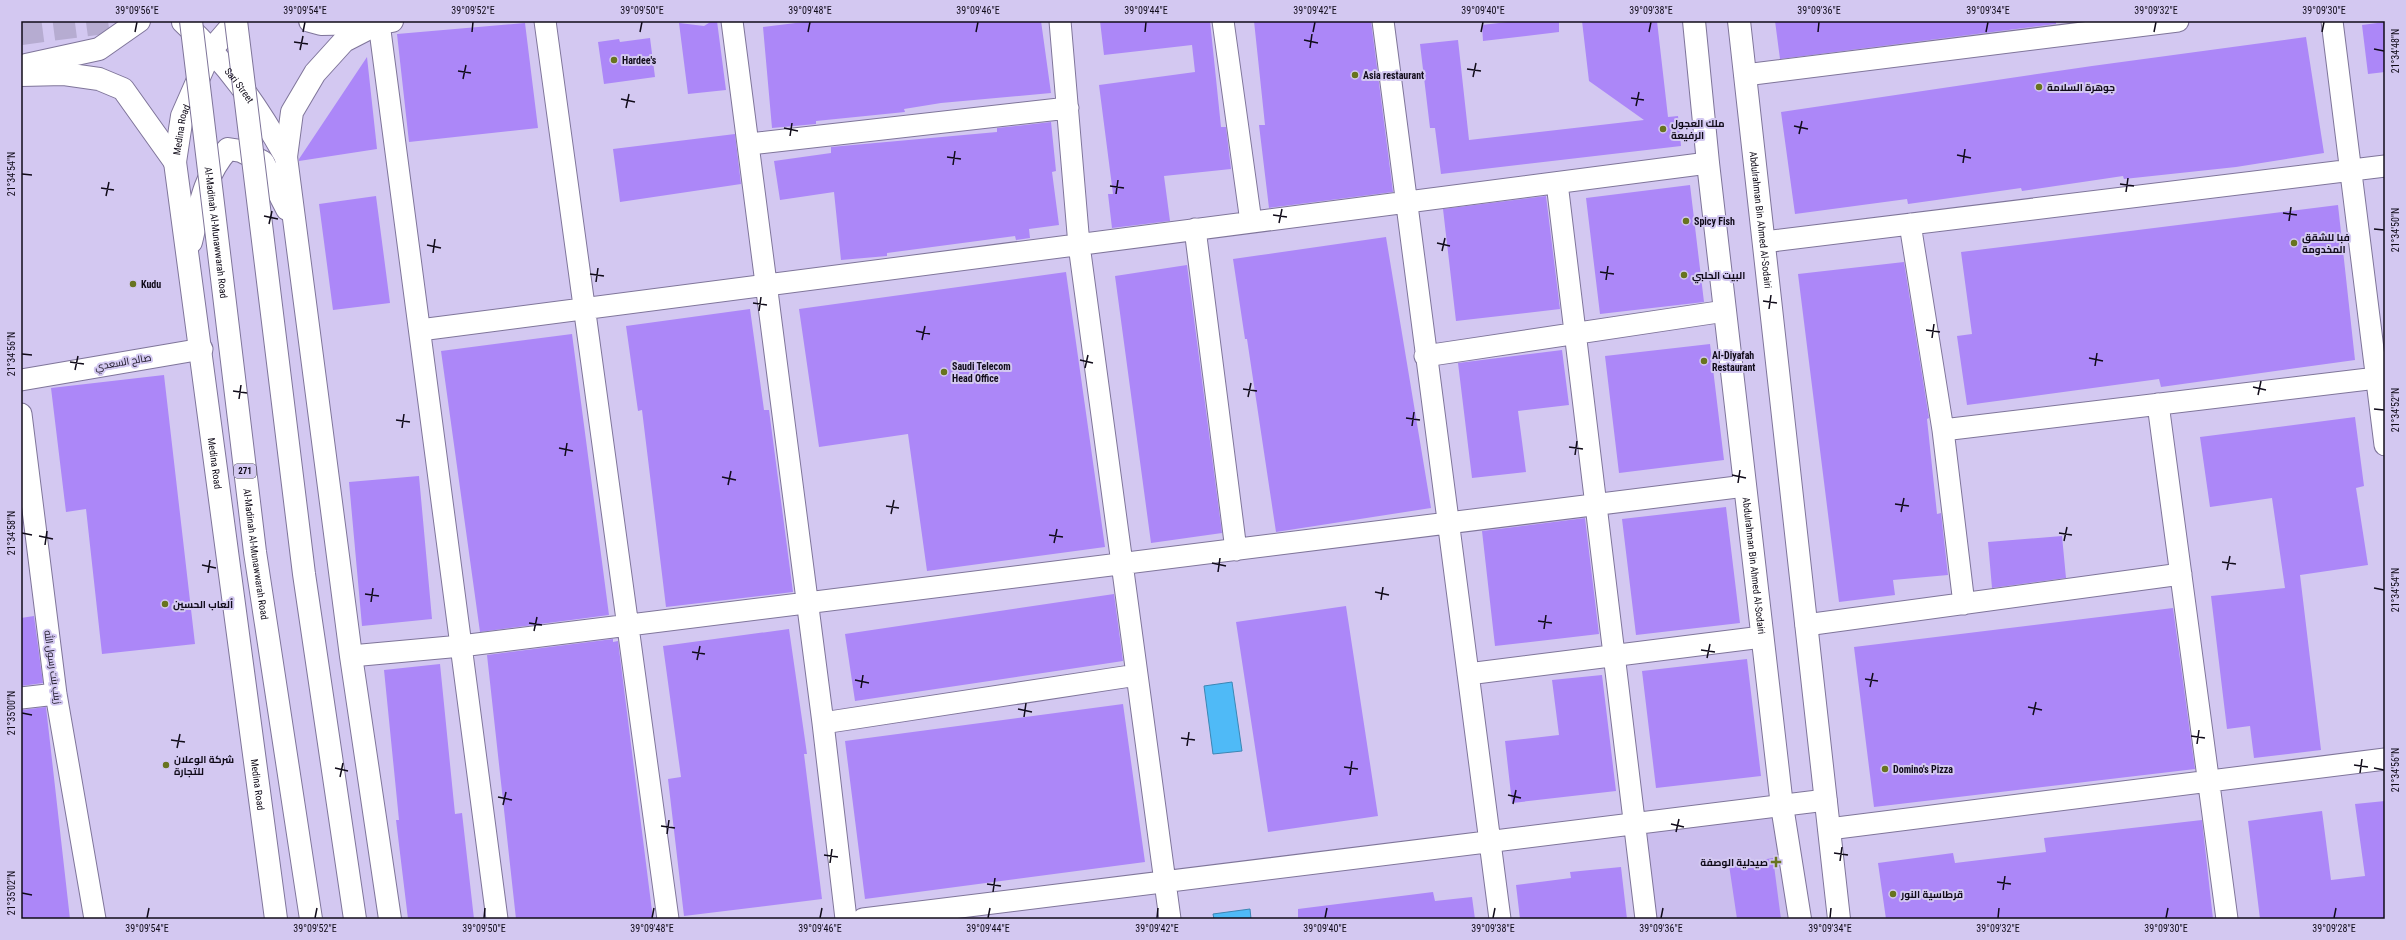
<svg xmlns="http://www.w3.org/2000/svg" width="2406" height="940" viewBox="0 0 2406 940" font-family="'Roboto Condensed',Cairo,sans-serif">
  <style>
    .built { fill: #cbbeee }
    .water { fill: #4fbaf7; stroke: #3c86b4 }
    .building { fill: #ac87f8 }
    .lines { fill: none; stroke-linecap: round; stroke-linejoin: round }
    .primary-tunnel { stroke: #b6acd1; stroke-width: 22; stroke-dasharray: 22 11; stroke-linecap: butt }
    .minor-casing { stroke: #7f759a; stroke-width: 23 }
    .tertiary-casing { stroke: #7f759a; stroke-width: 24 }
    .secondary-casing { stroke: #7f759a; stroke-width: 24 }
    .primary-casing { stroke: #7f759a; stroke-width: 24 }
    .minor { stroke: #fff; stroke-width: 21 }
    .tertiary { stroke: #fff; stroke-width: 22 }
    .secondary { stroke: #fff; stroke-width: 22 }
    .primary { stroke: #fff; stroke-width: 22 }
    .motorway-bridge-casing { stroke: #7f759a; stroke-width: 24; stroke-linecap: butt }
    .motorway-bridge { stroke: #fff; stroke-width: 22 }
    .ticks { fill: none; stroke: #100b19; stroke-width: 1.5 }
    .poi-dot { fill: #68741f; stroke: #d3c8f1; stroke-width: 1.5 }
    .labels { text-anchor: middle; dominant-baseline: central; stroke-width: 4; stroke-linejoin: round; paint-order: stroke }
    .shield { fill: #d3c8f1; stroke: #4a445a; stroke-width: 1 }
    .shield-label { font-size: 9px; font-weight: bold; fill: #100b19 }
    .poi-label { font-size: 10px; font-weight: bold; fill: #100b19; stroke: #d3c8f1; text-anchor: start }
    .street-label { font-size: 10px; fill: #100b19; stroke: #d3c8f1 }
    .neatline { fill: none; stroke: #100b19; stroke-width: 1.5 }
    .ticks-label { font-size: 10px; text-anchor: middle; fill: #100b19 }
  </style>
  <rect width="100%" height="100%" fill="#d3c8f1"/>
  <!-- built -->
  <path class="built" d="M 1778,811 L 1794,919 L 1651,919 L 1639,829 Z"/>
  <!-- water -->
  <path class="water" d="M 1232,682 L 1242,751 L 1213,754 L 1204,686 Z
    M 1250,909 L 1251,919 L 1214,919 L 1213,914 Z"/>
  <!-- building -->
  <path class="building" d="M 712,21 L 717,21 L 726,90 L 688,94 L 679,23 L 704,26 Z
    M 812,21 L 1041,21 L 1051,93 L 941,103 L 904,109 L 905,112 L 816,121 L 816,124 L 772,128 L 763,27 Z
    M 1100,21 L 1210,21 L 1221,127 L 1226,127 L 1231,169 L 1164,176 L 1170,221 L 1112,228 L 1108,194 L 1113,194 L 1099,85 L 1195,72 L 1192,45 L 1104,55 Z
    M 1254,21 L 1371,21 L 1393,192 L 1269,208 L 1259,125 L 1265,125 Z
    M 1516,21 L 1559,21 L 1559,32 L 1483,41 L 1482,25 Z
    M 1582,21 L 1657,21 L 1668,117 L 1678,116 L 1681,146 L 1441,174 L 1435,128 L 1430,128 L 1420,44 L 1458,40 L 1469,140 L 1644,120 L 1589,81 Z
    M 1775,21 L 2056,21 L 2056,24 L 1780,59 Z
    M 2385,22 L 2385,72 L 2368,74 L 2362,25 Z
    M 525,23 L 538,128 L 409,142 L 397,34 Z
    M 2306,37 L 2324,153 L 2236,167 L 2124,179 L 2123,176 L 2022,191 L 2021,188 L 1908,204 L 1907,199 L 1795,214 L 1781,112 L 2092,66 Z
    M 650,38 L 655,77 L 604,84 L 598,42 L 619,39 L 620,42 Z
    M 367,57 L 377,149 L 299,161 L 299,159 Z
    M 1051,122 L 1056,171 L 1052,172 L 1059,225 L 1029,229 L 1030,238 L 1016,240 L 1015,236 L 887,253 L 887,256 L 841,260 L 834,192 L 780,200 L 774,161 L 831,153 L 831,147 L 997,132 L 997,128 Z
    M 735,134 L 741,184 L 620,202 L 613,149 Z
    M 1690,185 L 1704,302 L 1600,314 L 1586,198 Z
    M 376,196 L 390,303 L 333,310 L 319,204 Z
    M 1546,196 L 1560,309 L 1456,321 L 1443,209 Z
    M 2338,205 L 2355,360 L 2161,387 L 2159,379 L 1967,405 L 1957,336 L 1972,334 L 1961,252 Z
    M 1386,237 L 1431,508 L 1276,532 L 1247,339 L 1245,339 L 1233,259 Z
    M 1904,262 L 1929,418 L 1927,419 L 1937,514 L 1941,513 L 1948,575 L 1893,580 L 1895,595 L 1839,602 L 1798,274 Z
    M 1187,265 L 1222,533 L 1151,543 L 1115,276 Z
    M 1066,272 L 1105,547 L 927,571 L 908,434 L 819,447 L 799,309 Z
    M 750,309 L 764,410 L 769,410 L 793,592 L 666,607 L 642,410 L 638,411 L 626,326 Z
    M 572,334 L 609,615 L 480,632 L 441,351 Z
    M 1710,344 L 1724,460 L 1619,473 L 1605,356 Z
    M 1562,350 L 1569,405 L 1518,411 L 1526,472 L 1472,478 L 1458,363 Z
    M 164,375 L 195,644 L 102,654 L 86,509 L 66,512 L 51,388 Z
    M 2355,417 L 2364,486 L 2356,488 L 2368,565 L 2300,575 L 2321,750 L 2254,758 L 2250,726 L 2227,729 L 2211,596 L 2285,588 L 2272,498 L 2210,507 L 2200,437 Z
    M 419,476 L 432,619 L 362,626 L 349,482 Z
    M 1726,507 L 1740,623 L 1636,635 L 1622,519 Z
    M 1585,518 L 1599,634 L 1495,646 L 1482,531 Z
    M 2062,536 L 2066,578 L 1992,588 L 1988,542 Z
    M 1114,594 L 1123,661 L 855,701 L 845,634 Z
    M 1346,606 L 1378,816 L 1268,832 L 1236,622 Z
    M 2173,608 L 2195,769 L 1874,807 L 1854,647 Z
    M 34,616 L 43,683 L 21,686 L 21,618 Z
    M 789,629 L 807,754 L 804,754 L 822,899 L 684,916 L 668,779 L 681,777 L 663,646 Z
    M 613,639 L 613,642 L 618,641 L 653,919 L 516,919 L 487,655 Z
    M 1747,659 L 1761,776 L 1656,788 L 1642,671 Z
    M 440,664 L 455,814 L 462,813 L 474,919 L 408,919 L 396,820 L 399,820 L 384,670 Z
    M 1602,675 L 1616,791 L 1512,803 L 1505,741 L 1559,735 L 1552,680 Z
    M 1123,704 L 1145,862 L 865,899 L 845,741 Z
    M 46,707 L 70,919 L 21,919 L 21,710 Z
    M 2385,801 L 2385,919 L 2260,919 L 2248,821 L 2322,811 L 2331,880 L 2365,876 L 2355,804 Z
    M 2202,820 L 2213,919 L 1886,919 L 1878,863 L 1953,853 L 1955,863 L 2046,852 L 2044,838 Z
    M 1773,858 L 1781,919 L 1737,919 L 1729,865 Z
    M 1621,867 L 1627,919 L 1520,919 L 1516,885 L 1571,878 L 1570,872 Z
    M 1433,892 L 1435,901 L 1472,897 L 1475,919 L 1298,919 L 1298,909 Z"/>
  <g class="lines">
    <!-- primary-tunnel -->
    <path class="primary-tunnel" d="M 21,34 L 120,21"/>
    <!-- minor casing -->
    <g class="minor-casing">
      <path id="minor" d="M 545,21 L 668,919
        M 732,21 L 823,723 L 846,919
        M 1060,21 L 1079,245 L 1170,919
        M 1223,21 L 1251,222
        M 1383,21 L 1500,919
        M 2332,21 L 2385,445
        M 379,23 L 497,919
        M 1745,75 L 2178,21
        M 750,144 L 1068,108
        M 1557,183 L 1646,919
        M 1910,224 L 1943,430 L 1964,604
        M 1195,229 L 1236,550
        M 1764,242 L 2385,166
        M 420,330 L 1708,163
        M 1425,356 L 1725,311
        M 21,380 L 202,349
        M 2158,404 L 2227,919
        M 21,414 L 56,694 L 95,919
        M 1943,430 L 2385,377
        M 1806,625 L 2181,574
        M 351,656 L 461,646 L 1745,486
        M 1468,674 L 1762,637
        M 21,698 L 56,694
        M 823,723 L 1137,675
        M 1829,829 L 2385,759
        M 863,919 L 1826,800"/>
    </g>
    <!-- tertiary casing -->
    <g class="tertiary-casing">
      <g id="tertiary">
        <path id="s1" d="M 1694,21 L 1708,163 L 1782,806 L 1800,919"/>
        <path id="s2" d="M 1739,21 L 1839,919"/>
      </g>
    </g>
    <!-- secondary casing -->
    <g class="secondary-casing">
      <g id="secondary">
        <path d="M 310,21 L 321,24 L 374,23"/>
        <path id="s3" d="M 183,22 C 228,64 256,104 286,157"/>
        <path d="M 26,65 L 99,49 L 139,21"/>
        <path d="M 21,75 L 64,74 L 99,79 L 123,89 L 175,162"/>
        <path d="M 286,157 L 292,112 L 315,73 L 344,41 L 379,23 L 392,21"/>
        <path id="s4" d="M 175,162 L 182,116 L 211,50 L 236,21"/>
      </g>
    </g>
    <!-- primary casing -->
    <g class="primary-casing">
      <g id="primary">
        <path d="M 286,157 L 351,656 L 390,919"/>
        <path id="s5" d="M 175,162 L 276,919"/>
        <path d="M 191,242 C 199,209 204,175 228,149 L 241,151 L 263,162 L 287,209"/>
      </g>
    </g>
    <!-- minor -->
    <use href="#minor" class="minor"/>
    <!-- tertiary -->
    <use href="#tertiary" class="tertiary"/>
    <!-- secondary -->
    <use href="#secondary" class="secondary"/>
    <!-- primary -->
    <use href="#primary" class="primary"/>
    <!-- motorway-bridge casing -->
    <g class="motorway-bridge-casing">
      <g id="motorway-bridge">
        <path id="s6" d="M 191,21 L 255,552 L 311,919"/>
        <path d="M 236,21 L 304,574 L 355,919"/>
      </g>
    </g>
    <!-- motorway-bridge -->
    <use href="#motorway-bridge" class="motorway-bridge"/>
  </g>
  <!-- ticks -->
  <path class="ticks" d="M 135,32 L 137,22M 303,32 L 305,22M 472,32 L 473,22M 640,32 L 642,22M 808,32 L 810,22M 976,32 L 978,22M 1145,32 L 1146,22M 1313,32 L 1315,22M 1481,32 L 1483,22M 1649,32 L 1651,22M 1818,32 L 1819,22M 1986,32 L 1988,22M 2154,32 L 2156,22M 2322,32 L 2324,22M 1304,40 L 1318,43M 294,42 L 308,44M 1310,48 L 1312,34M 2374,49 L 2384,51M 300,50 L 303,36M 1467,69 L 1481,71M 458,71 L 471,73M 1473,77 L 1476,63M 463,79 L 466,65M 1631,98 L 1644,100M 621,99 L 635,102M 1636,106 L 1639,92M 626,108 L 629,94M 1794,126 L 1808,129M 784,128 L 798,131M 1799,134 L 1802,121M 790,136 L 792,123M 1957,155 L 1971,158M 947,157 L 961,159M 1963,163 L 1965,149M 953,165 L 955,151M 22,174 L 32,175M 2120,184 L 2134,186M 1110,186 L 1124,188M 101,188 L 114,190M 2126,192 L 2128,178M 1116,194 L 1118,180M 106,196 L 109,182M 2283,213 L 2297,215M 1273,215 L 1287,217M 264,216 L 278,219M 2289,221 L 2291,207M 1279,223 L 1282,209M 269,224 L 272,211M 2374,229 L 2384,230M 1437,243 L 1450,246M 427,245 L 441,248M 1442,251 L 1445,238M 433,253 L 435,239M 1600,272 L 1614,274M 590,274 L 604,276M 1606,280 L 1608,266M 596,282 L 598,268M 1763,301 L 1777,303M 753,303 L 767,305M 1769,309 L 1771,295M 759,311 L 761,297M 1926,330 L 1940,332M 916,331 L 930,334M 1932,338 L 1934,324M 922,340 L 925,326M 22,354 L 32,355M 2089,358 L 2103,361M 1080,360 L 1093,363M 70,362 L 84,364M 2095,366 L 2097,353M 1085,368 L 1088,355M 75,370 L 78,356M 2253,387 L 2266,390M 1243,389 L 1257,391M 233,391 L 247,393M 2258,395 L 2261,381M 1248,397 L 1251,383M 239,399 L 241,385M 2374,409 L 2384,410M 1406,418 L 1420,420M 396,420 L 410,422M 1412,426 L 1414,412M 402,428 L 404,414M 1569,447 L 1583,449M 559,448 L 573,451M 1575,455 L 1577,441M 565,456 L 567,443M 1732,475 L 1746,478M 722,477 L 736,480M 1738,483 L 1740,470M 728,485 L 731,471M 1895,504 L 1909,506M 886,506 L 899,508M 1901,512 L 1904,498M 891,514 L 894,500M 22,533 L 32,535M 2059,533 L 2072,535M 1049,535 L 1063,537M 39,536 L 53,539M 2064,541 L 2067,527M 1054,543 L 1057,529M 45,545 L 47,531M 2222,562 L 2236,564M 1212,563 L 1226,566M 202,565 L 216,568M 2227,570 L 2230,556M 1218,572 L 1220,558M 208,573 L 210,560M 2374,588 L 2384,590M 1375,592 L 1389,595M 365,594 L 379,596M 1381,600 L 1383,587M 371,602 L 373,588M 1538,621 L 1552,623M 529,623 L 542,625M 1544,629 L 1546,615M 534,631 L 537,617M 1701,650 L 1715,652M 692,652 L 705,654M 1707,658 L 1710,644M 697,660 L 700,646M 1865,679 L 1878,681M 855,680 L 869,683M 1870,687 L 1873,673M 861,688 L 863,675M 2028,707 L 2042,710M 1018,709 L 1032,712M 22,713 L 32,715M 2033,715 L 2036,702M 1024,717 L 1026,703M 2191,736 L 2205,738M 1181,738 L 1195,740M 171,740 L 185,742M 2197,744 L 2199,730M 1187,746 L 1189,732M 177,748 L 180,734M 2354,765 L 2368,767M 1344,767 L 1358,769M 335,768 L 348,771M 2374,768 L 2384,770M 2360,773 L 2362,759M 1350,775 L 1352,761M 340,777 L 343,763M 1508,795 L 1521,798M 498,797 L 512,800M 1513,804 L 1516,790M 503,805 L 506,792M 1671,824 L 1684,827M 661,826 L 675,828M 1676,832 L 1679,819M 667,834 L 669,820M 1834,853 L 1848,855M 824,855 L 838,857M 1840,861 L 1842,847M 830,863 L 832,849M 1997,882 L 2011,884M 987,884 L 1001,886M 2003,890 L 2005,876M 993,892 L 995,878M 22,893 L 32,895M 147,918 L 149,908M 315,918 L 317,908M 484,918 L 485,908M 652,918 L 654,908M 820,918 L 822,908M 988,918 L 990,908M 1157,918 L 1158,908M 1325,918 L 1327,908M 1493,918 L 1495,908M 1661,918 L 1663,908M 1830,918 L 1831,908M 1998,918 L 1999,908M 2166,918 L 2168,908M 2334,918 L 2336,908"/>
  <!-- markers -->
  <g class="poi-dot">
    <circle cx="614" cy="60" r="4"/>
    <circle cx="1355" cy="75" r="4"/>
    <circle cx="2039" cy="87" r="4"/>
    <circle cx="1663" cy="129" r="4"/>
    <circle cx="1686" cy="221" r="4"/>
    <circle cx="2294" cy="243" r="4"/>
    <circle cx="1684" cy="275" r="4"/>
    <circle cx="133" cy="284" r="4"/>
    <circle cx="1704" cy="361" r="4"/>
    <circle cx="944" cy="372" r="4"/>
    <circle cx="165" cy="604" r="4"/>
    <circle cx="166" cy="765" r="4"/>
    <circle cx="1885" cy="769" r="4"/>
    <path d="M1774 856h4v4h4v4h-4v4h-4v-4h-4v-4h4z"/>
    <circle cx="1893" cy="894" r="4"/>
  </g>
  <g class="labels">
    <!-- shield labels -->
    <rect class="shield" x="234" y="464" width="22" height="14" rx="3"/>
    <g class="shield-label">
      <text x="245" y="471">271</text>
    </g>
    <!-- poi labels -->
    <g class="poi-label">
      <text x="622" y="60">Hardee's</text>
      <text x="1363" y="75">Asia restaurant</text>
      <text x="2047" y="87">جوهرة السلامة</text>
      <text x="1671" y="123">ملك العجول<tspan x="1671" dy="12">الرفيعة</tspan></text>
      <text x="1694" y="221">Spicy Fish</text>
      <text x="2302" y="237">فبا للشقق<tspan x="2302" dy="12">المخدومة</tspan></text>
      <text x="1692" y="275">البيت الحلبي</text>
      <text x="141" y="284">Kudu</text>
      <text x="1712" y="355">Al-Diyafah<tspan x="1712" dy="12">Restaurant</tspan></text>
      <text x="952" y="366">Saudi Telecom<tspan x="952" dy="12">Head Office</tspan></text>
      <text x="173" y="604">ألعاب الحسين</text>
      <text x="174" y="759">شركة الوعلان<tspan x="174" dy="12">للتجارة</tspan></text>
      <text x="1893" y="769">Domino's Pizza</text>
      <text x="1768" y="862" text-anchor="end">صيدلية الوصفة</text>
      <text x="1901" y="894">قرطاسية النور</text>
    </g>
    <!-- street labels -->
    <g class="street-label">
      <text stroke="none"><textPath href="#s3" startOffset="85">Sari Street</textPath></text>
      <text stroke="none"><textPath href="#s4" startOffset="33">Medina Road</textPath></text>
      <text stroke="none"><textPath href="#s2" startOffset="200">Abdulrahman Bin Ahmed Al-Sodairi</textPath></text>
      <text stroke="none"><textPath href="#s6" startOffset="213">Al-Madinah Al-Munawwarah Road</textPath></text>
      <text transform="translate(123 362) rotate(-10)">صالح السعدي</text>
      <text stroke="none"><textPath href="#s5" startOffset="304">Medina Road</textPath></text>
      <text stroke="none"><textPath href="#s6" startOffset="537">Al-Madinah Al-Munawwarah Road</textPath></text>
      <text stroke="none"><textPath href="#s1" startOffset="548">Abdulrahman Bin Ahmed Al-Sodairi</textPath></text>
      <text transform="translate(53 667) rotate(82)">زينب بنت رسول الله</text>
      <text stroke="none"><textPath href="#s5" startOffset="628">Medina Road</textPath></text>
    </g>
  </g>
  <!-- border -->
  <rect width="2406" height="940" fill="none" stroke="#d3c8f1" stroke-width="44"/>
  <rect x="22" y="22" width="2362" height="896" class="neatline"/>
  <g class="ticks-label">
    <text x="137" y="14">39°09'56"E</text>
    <text x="305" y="14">39°09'54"E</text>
    <text x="473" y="14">39°09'52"E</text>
    <text x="642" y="14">39°09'50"E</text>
    <text x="810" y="14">39°09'48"E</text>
    <text x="978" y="14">39°09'46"E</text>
    <text x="1146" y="14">39°09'44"E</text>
    <text x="1315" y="14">39°09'42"E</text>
    <text x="1483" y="14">39°09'40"E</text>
    <text x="1651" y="14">39°09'38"E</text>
    <text x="1819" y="14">39°09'36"E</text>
    <text x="1988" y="14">39°09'34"E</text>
    <text x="2156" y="14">39°09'32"E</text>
    <text x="2324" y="14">39°09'30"E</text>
    <text transform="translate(2395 51) rotate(-90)" y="4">21°34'48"N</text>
    <text transform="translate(11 174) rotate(-90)" y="4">21°34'54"N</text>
    <text transform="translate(2395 230) rotate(-90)" y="4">21°34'50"N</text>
    <text transform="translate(11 354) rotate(-90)" y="4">21°34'56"N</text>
    <text transform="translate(2395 410) rotate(-90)" y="4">21°34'52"N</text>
    <text transform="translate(11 533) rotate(-90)" y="4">21°34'58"N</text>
    <text transform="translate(2395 590) rotate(-90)" y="4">21°34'54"N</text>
    <text transform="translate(11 713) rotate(-90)" y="4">21°35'00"N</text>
    <text transform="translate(2395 770) rotate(-90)" y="4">21°34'56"N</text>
    <text transform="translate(11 893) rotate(-90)" y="4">21°35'02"N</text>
    <text x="147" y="932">39°09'54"E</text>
    <text x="315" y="932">39°09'52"E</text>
    <text x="484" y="932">39°09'50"E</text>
    <text x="652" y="932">39°09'48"E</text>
    <text x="820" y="932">39°09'46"E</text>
    <text x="988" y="932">39°09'44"E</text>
    <text x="1157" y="932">39°09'42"E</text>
    <text x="1325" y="932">39°09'40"E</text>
    <text x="1493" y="932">39°09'38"E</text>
    <text x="1661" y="932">39°09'36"E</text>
    <text x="1830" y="932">39°09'34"E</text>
    <text x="1998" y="932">39°09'32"E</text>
    <text x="2166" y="932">39°09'30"E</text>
    <text x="2334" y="932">39°09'28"E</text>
  </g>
</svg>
